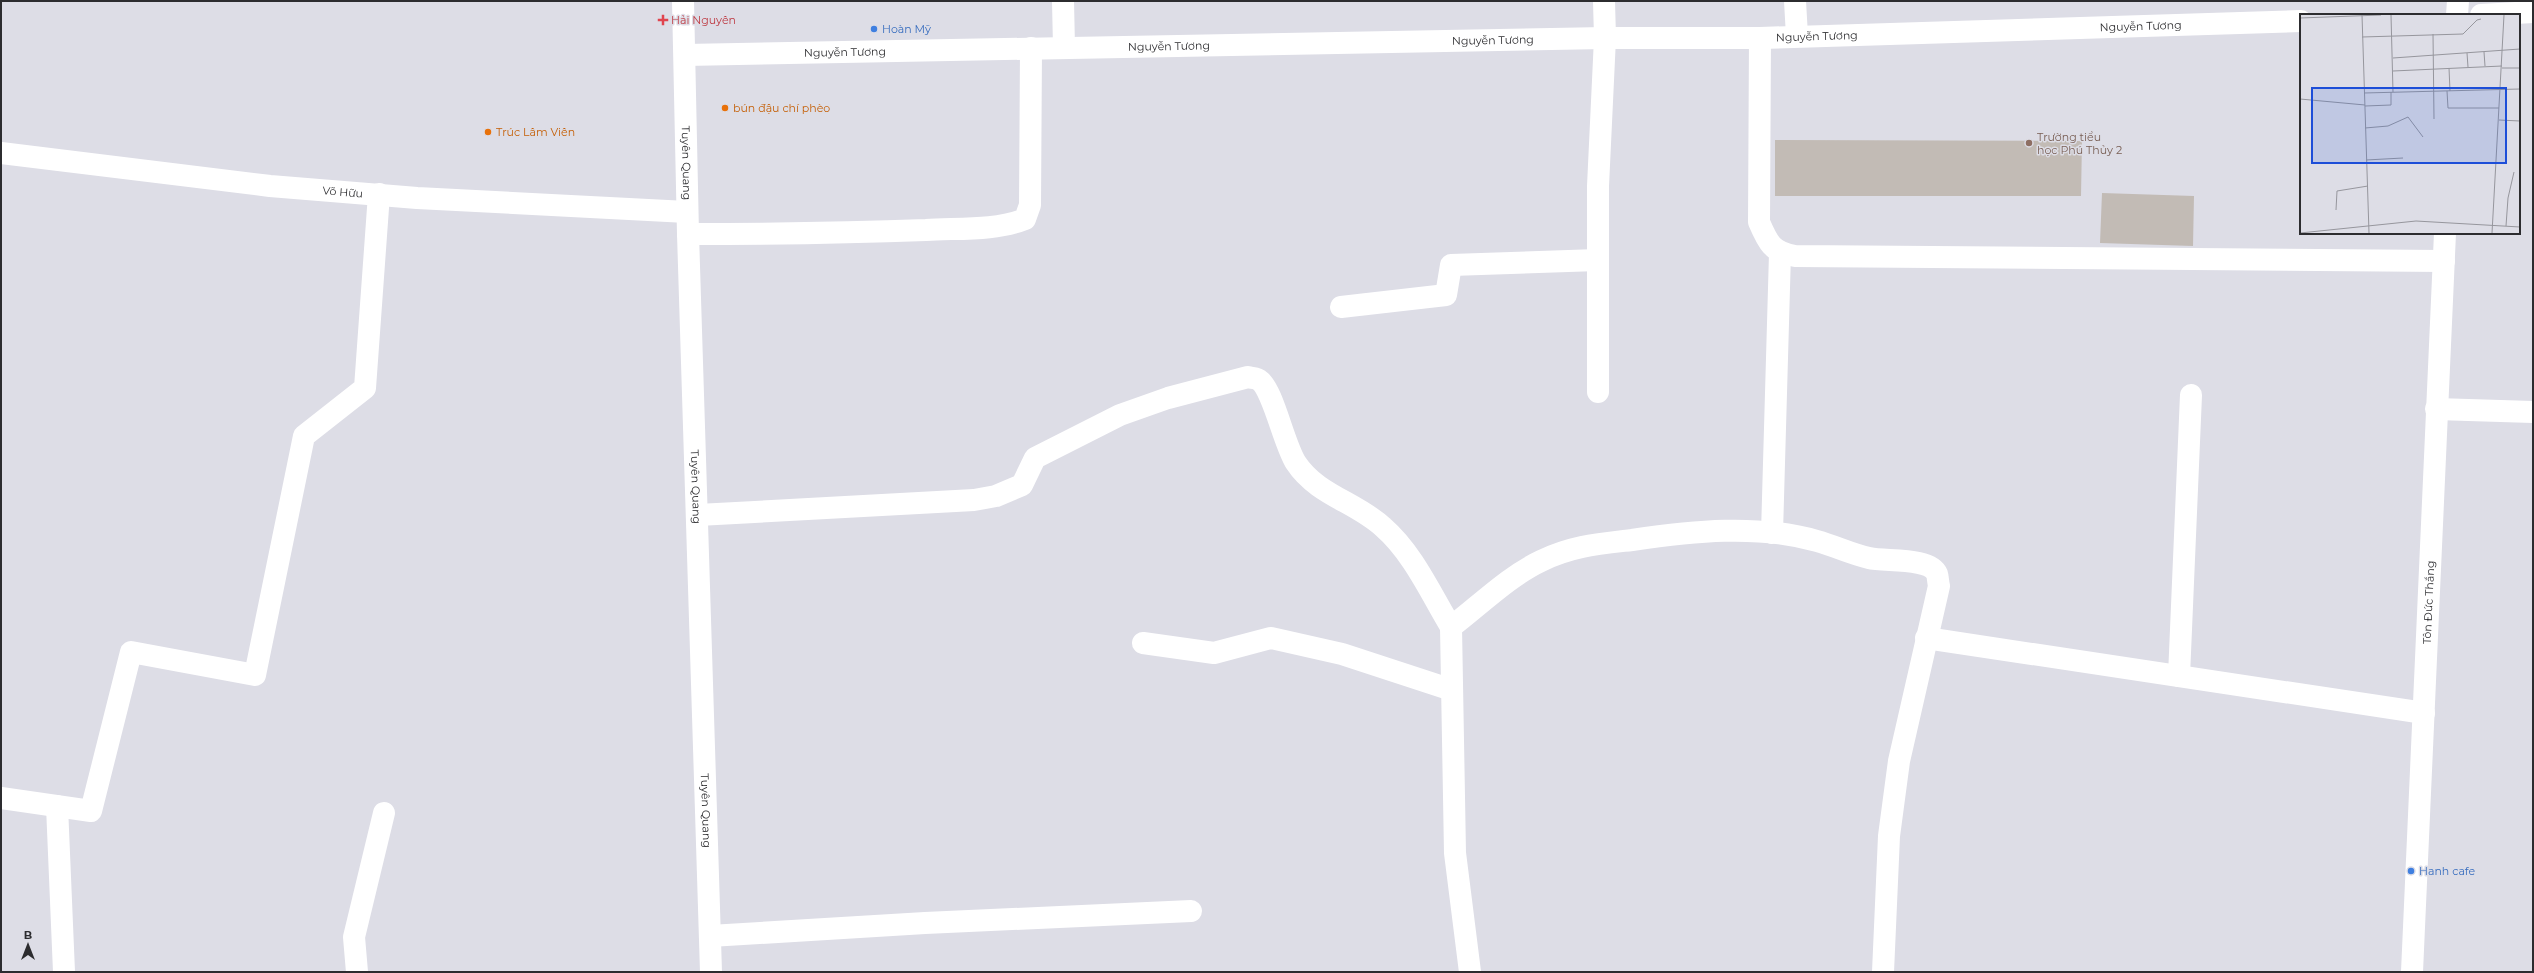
<svg xmlns="http://www.w3.org/2000/svg" width="2534" height="973" viewBox="0 0 2534 973" font-family="Montserrat,sans-serif">
  <style>
    .building { fill: #c2bbb5 }
    .lines { fill: none; stroke-linecap: round; stroke-linejoin: round }
    .minor { stroke: #fff; stroke-width: 22 }
    .health-dot { fill: #e0444e; stroke: #dddde6; stroke-width: 1.5 }
    .shop-dot { fill: #3f7fe0; stroke: #dddde6; stroke-width: 1.5 }
    .food-dot { fill: #e8710a; stroke: #dddde6; stroke-width: 1.5 }
    .education-dot { fill: #8d6e63; stroke: #dddde6; stroke-width: 1.5 }
    .labels { text-anchor: middle; dominant-baseline: central; stroke-width: 3; stroke-linejoin: round; paint-order: stroke }
    .health-label { font-size: 11px; fill: #be3a42; stroke: #dddde6; text-anchor: start }
    .street-label { font-size: 11px; fill: #2c2c2f; stroke: #dddde6 }
    .shop-label { font-size: 11px; fill: #366cbe; stroke: #dddde6; text-anchor: start }
    .food-label { font-size: 11px; fill: #c56008; stroke: #dddde6; text-anchor: start }
    .education-label { font-size: 11px; fill: #785e54; stroke: #dddde6; text-anchor: start }
    .inset-road { fill: none; stroke: #96969d; stroke-width: 1 }
    .view { fill: #1d4ed8; fill-opacity: 0.15; stroke: #1d4ed8; stroke-width: 2 }
    .inset-edge { fill: none; stroke: #2c2c2f; stroke-width: 2 }
  </style>
  <rect width="100%" height="100%" fill="#dddde6"/>
  <!-- building -->
  <path class="building" d="M 1775,140 L 2082,141 L 2081,196 L 1775,196 Z
    M 2102,193 L 2194,196 L 2193,246 L 2100,243 Z"/>
  <g class="lines">
    <!-- minor -->
    <g class="minor">
      <path id="s1" d="M 683,1 L 688,234 L 711,972"/>
      <path d="M 1063,1 L 1064,47"/>
      <path d="M 1795,1 L 1797,36"/>
      <path d="M 2457,15 L 2458,1"/>
      <path d="M 2481,15 L 2533,12"/>
      <path d="M 1760,38 L 1759,222 C 1768,243 1772,252 1795,256 L 2444,261"/>
      <path id="s2" d="M 685,55 L 1605,38 L 1760,38 L 2301,21"/>
      <path id="s3" d="M 1,153 L 270,186 L 417,198 L 687,212"/>
      <path d="M 688,234 C 767,234 846,233 926,230 C 958,228 995,231 1025,219 L 1030,205 L 1031,48"/>
      <path d="M 1341,307 L 1446,295 L 1451,265 L 1598,260"/>
      <path d="M 1598,392 L 1598,186 L 1605,38 L 1604,1"/>
      <path d="M 2436,409 L 2533,412"/>
      <path d="M 698,515 L 974,500 L 996,496 L 1022,485 L 1035,458 L 1120,415 L 1168,398 L 1248,377 C 1251,378 1257,378 1259,380 C 1273,389 1284,445 1296,463 C 1317,495 1356,502 1383,527 C 1413,553 1431,594 1451,627"/>
      <path d="M 1772,533 L 1780,253"/>
      <path d="M 1926,638 L 2424,713"/>
      <path d="M 1143,643 L 1214,653 L 1271,638 L 1342,654 L 1452,690"/>
      <path d="M 2179,676 L 2191,395"/>
      <path d="M 1,798 L 91,811 L 131,652 L 255,675 L 304,436 L 365,388 L 379,194"/>
      <path d="M 57,806 L 64,972"/>
      <path d="M 710,936 L 925,923 L 1191,911"/>
      <path d="M 357,972 L 354,937 L 384,813"/>
      <path d="M 1470,972 L 1455,853 L 1451,627 C 1480,605 1509,576 1541,561 C 1572,546 1598,544 1632,540 C 1692,531 1758,524 1817,541 C 1835,546 1851,554 1869,558 C 1885,562 1930,557 1937,574 C 1938,577 1938,582 1939,586 L 1899,761 L 1889,836 L 1883,972"/>
      <path id="s4" d="M 2412,972 L 2445,233"/>
    </g>
  </g>
  <!-- markers -->
  <path class="health-dot" d="M661 14h4v4h4v4h-4v4h-4v-4h-4v-4h4z"/>
  <g class="shop-dot">
    <circle cx="874" cy="29" r="4"/>
    <circle cx="2411" cy="871" r="4"/>
  </g>
  <g class="food-dot">
    <circle cx="725" cy="108" r="4"/>
    <circle cx="488" cy="132" r="4"/>
  </g>
  <circle class="education-dot" cx="2029" cy="143" r="4"/>
  <g class="labels">
    <!-- health labels -->
    <g class="health-label">
      <text x="671" y="20">Hải Nguyên</text>
    </g>
    <!-- street labels -->
    <g class="street-label">
      <text stroke="none"><textPath href="#s2" startOffset="1456">Nguyễn Tương</textPath></text>
      <text stroke="none"><textPath href="#s2" startOffset="1132">Nguyễn Tương</textPath></text>
      <text stroke="none"><textPath href="#s2" startOffset="808">Nguyễn Tương</textPath></text>
      <text stroke="none"><textPath href="#s2" startOffset="484">Nguyễn Tương</textPath></text>
      <text stroke="none"><textPath href="#s2" startOffset="160">Nguyễn Tương</textPath></text>
      <text stroke="none"><textPath href="#s1" startOffset="162">Tuyên Quang</textPath></text>
      <text stroke="none"><textPath href="#s3" startOffset="344">Võ Hữu</textPath></text>
      <text stroke="none"><textPath href="#s1" startOffset="486">Tuyên Quang</textPath></text>
      <text stroke="none"><textPath href="#s4" startOffset="370">Tôn Đức Thắng</textPath></text>
      <text stroke="none"><textPath href="#s1" startOffset="810">Tuyên Quang</textPath></text>
    </g>
    <!-- shop labels -->
    <g class="shop-label">
      <text x="882" y="29">Hoàn Mỹ</text>
      <text x="2419" y="871">Hanh cafe</text>
    </g>
    <!-- food labels -->
    <g class="food-label">
      <text x="733" y="108">bún đậu chí phèo</text>
      <text x="496" y="132">Trúc Lâm Viên</text>
    </g>
    <!-- education labels -->
    <g class="education-label">
      <text x="2037" y="137">Trường tiểu<tspan x="2037" dy="13">học Phú Thủy 2</tspan></text>
    </g>
  </g>
  <!-- overview -->
  <g transform="translate(2300 14)">
    <rect width="220" height="220" fill="#dddde6"/>
    <path class="inset-road" d="M 62,1 L 69,219M 91,1 L 93,78M 0,4 L 81,1M 133,20 L 134,105M 62,23 L 163,20 L 177,6 L 181,5M 184,38 L 185,52M 167,39 L 168,53M 93,44 L 220,35M 149,54 L 150,77M 202,54 L 220,54M 93,57 L 202,52M 147,77 L 148,94 L 199,94M 64,79 L 220,75M 0,85 L 65,91M 65,92 L 91,91 L 91,78M 199,106 L 220,107M 65,114 L 88,112 L 108,103 L 123,123M 66,146 L 103,144M 36,196 L 37,177 L 68,172M 206,212 L 208,184 L 214,158M 0,219 L 116,207 L 220,213M 192,219 L 204,1"/>
    <path class="view" d="M 12,74 L 206,74 L 206,149 L 12,149 Z"/>
    <rect width="220" height="220" class="inset-edge"/>
  </g>
  <!-- border -->
  <rect width="2534" height="973" fill="none" stroke="#2c2c2f" stroke-width="4"/>
  <!-- north arrow -->
  <g transform="translate(28 945)" stroke="#dddde6" stroke-width="3" paint-order="stroke">
  <path d="M0-3L7 15L0 10L-7 15Z" fill="#2c2c2f"/>
  <text y="-6" font-size="11" font-weight="bold" text-anchor="middle" fill="#2c2c2f">B</text>
  </g>
</svg>
